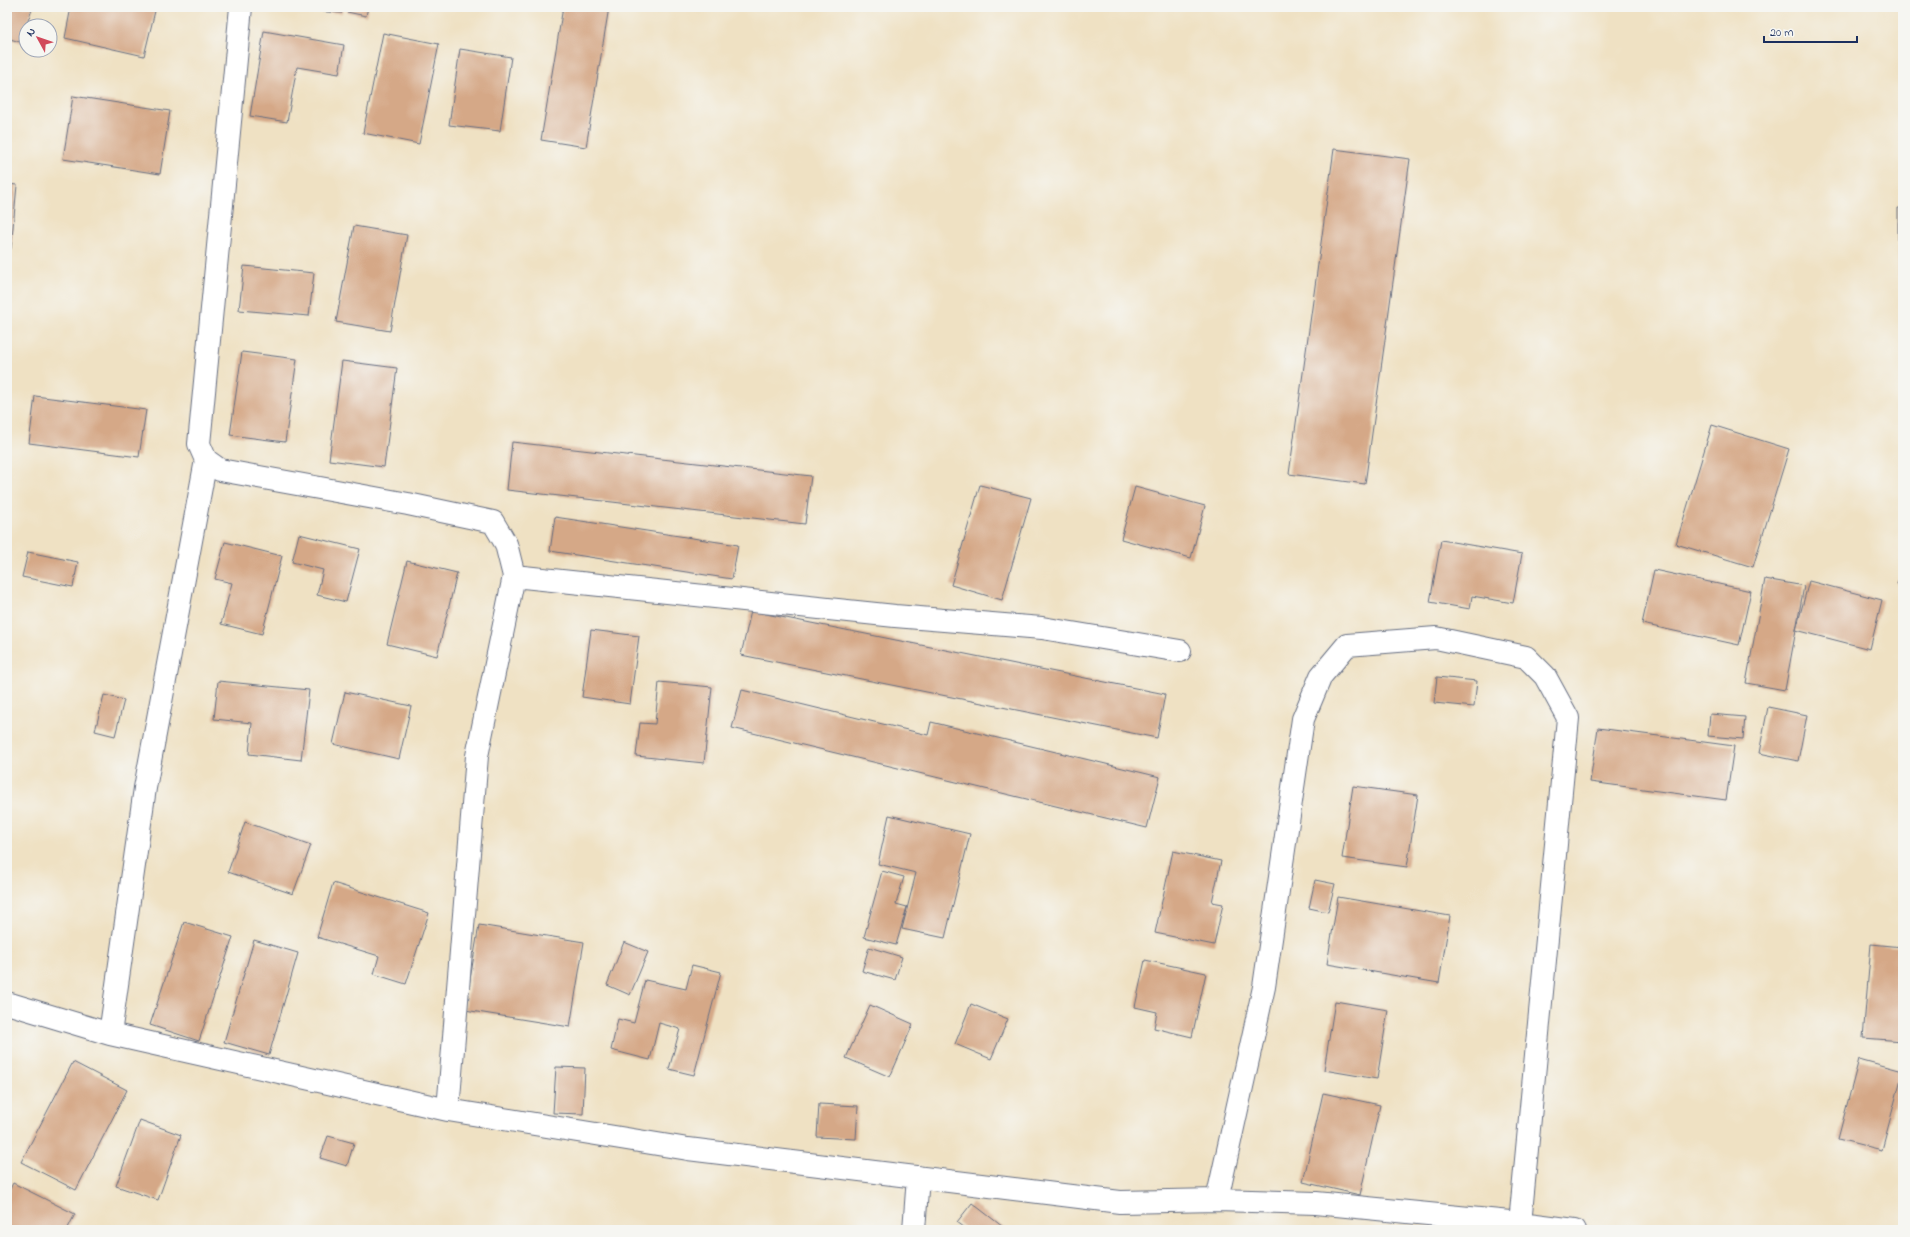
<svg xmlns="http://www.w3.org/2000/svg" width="1910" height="1237" viewBox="0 0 1910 1237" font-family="'Indie Flower',sans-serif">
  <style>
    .building { fill: #d5a887 }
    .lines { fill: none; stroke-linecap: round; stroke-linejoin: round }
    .minor-casing { stroke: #656d81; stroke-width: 24 }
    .minor { stroke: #fff; stroke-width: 22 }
  </style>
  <rect width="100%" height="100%" fill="#f6f6f2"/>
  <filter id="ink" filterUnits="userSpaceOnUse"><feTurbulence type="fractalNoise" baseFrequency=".025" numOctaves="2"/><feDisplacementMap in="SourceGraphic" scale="8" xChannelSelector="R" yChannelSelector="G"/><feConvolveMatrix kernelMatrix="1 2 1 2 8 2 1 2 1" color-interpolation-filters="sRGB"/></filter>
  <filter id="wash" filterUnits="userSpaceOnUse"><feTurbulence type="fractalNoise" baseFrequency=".012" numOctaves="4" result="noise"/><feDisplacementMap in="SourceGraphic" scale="16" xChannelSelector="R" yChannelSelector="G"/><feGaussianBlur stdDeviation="0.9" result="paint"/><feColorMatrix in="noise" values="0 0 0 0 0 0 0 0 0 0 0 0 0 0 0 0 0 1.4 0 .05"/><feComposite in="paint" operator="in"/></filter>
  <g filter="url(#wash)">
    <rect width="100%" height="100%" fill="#efe1c3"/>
    <g id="blocks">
      <!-- building -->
      <path class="building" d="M 7,7 L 33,7 L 26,26 L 23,43 L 7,38 Z
        M 71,7 L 156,7 L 144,56 L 65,38 Z
        M 286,7 L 342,7 L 342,13 L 286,9 Z
        M 348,7 L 368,7 L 366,16 L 347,12 Z
        M 563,7 L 609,7 L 586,147 L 541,140 Z
        M 264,31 L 344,45 L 339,74 L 297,67 L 287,122 L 250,116 Z
        M 383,33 L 439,44 L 419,144 L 363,133 Z
        M 460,49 L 511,57 L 500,131 L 449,125 Z
        M 73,96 L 170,111 L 160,174 L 63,159 Z
        M 1334,149 L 1410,159 L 1365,484 L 1289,474 Z
        M 7,184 L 17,185 L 11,249 L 7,248 Z
        M 1898,208 L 1903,208 L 1903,276 L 1898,276 Z
        M 354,226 L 407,235 L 390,331 L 336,322 Z
        M 244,266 L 314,273 L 309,316 L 239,310 Z
        M 242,352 L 297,359 L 285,442 L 230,435 Z
        M 342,361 L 397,368 L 384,467 L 329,460 Z
        M 35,396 L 146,410 L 139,457 L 29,443 Z
        M 1712,425 L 1789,449 L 1753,567 L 1676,544 Z
        M 512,442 L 811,476 L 805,524 L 507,490 Z
        M 980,485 L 1031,498 L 1002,600 L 951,585 Z
        M 1135,487 L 1205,506 L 1191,558 L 1121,539 Z
        M 555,517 L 738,545 L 732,579 L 550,551 Z
        M 299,534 L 360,549 L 346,602 L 317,595 L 323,570 L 292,562 Z
        M 1441,540 L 1522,554 L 1513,603 L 1472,596 L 1470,609 L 1430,602 Z
        M 225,542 L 282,556 L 262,634 L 221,624 L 232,583 L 215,579 Z
        M 28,552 L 78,562 L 73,587 L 22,577 Z
        M 407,561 L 457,573 L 437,656 L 387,644 Z
        M 1903,567 L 1903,586 L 1897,584 Z
        M 1654,570 L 1751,591 L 1739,645 L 1642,624 Z
        M 1765,579 L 1804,586 L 1785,690 L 1746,683 Z
        M 1809,581 L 1882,600 L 1870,649 L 1796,630 Z
        M 751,611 L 1165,694 L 1157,738 L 741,655 Z
        M 591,630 L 639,636 L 630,704 L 582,697 Z
        M 1437,677 L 1477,681 L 1474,707 L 1434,703 Z
        M 218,681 L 309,690 L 301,760 L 249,754 L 252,723 L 214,719 Z
        M 659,682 L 712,687 L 704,763 L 636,756 L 640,723 L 655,724 Z
        M 742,690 L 928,735 L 931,722 L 1160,777 L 1147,828 L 732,728 Z
        M 345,692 L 411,706 L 399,759 L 333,744 Z
        M 104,695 L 124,700 L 115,736 L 95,731 Z
        M 1768,707 L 1807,715 L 1798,761 L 1759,753 Z
        M 1710,714 L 1745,717 L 1743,739 L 1708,736 Z
        M 1598,728 L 1734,746 L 1726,800 L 1590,782 Z
        M 1353,786 L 1418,795 L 1407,867 L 1342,858 Z
        M 889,815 L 970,834 L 945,938 L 902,929 L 916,873 L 878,864 Z
        M 245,822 L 311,845 L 293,894 L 228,872 Z
        M 1173,851 L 1221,861 L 1212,902 L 1223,904 L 1214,945 L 1155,933 Z
        M 882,871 L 904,877 L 896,904 L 907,907 L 896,945 L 864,937 Z
        M 1315,880 L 1335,884 L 1328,912 L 1309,908 Z
        M 333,883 L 429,913 L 406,984 L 374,974 L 379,956 L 317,937 Z
        M 1338,897 L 1450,916 L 1439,983 L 1327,964 Z
        M 184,922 L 233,937 L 199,1041 L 150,1025 Z
        M 479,925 L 584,942 L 570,1027 L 465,1010 Z
        M 254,940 L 298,953 L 269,1055 L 224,1042 Z
        M 624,942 L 648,952 L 630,995 L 607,985 Z
        M 1871,944 L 1903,947 L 1903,1041 L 1863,1038 Z
        M 869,947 L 902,957 L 895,980 L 862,971 Z
        M 1145,960 L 1206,973 L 1192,1037 L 1154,1028 L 1157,1012 L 1135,1007 Z
        M 692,965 L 721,972 L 694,1075 L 669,1069 L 680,1029 L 659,1023 L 650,1060 L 611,1050 L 618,1019 L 634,1023 L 645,980 L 686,989 Z
        M 1335,1001 L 1388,1010 L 1377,1079 L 1324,1070 Z
        M 971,1004 L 1008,1019 L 991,1059 L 955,1044 Z
        M 870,1005 L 913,1024 L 890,1077 L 846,1058 Z
        M 1859,1059 L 1903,1071 L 1882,1150 L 1838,1139 Z
        M 73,1062 L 127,1090 L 76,1190 L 21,1162 Z
        M 556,1067 L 585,1068 L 583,1114 L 553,1113 Z
        M 1323,1093 L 1380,1105 L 1360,1195 L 1303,1182 Z
        M 819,1104 L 858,1106 L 856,1139 L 817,1137 Z
        M 140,1120 L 181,1135 L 158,1200 L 116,1186 Z
        M 328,1136 L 354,1143 L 347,1166 L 320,1158 Z
        M 13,1183 L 75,1214 L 67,1230 L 7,1230 L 7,1195 Z
        M 972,1203 L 1007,1230 L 968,1230 L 957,1222 Z"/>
    </g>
  </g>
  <g filter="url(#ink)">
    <use href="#blocks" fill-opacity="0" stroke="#656d81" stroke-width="1"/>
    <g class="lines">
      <!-- minor casing -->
      <g class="minor-casing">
        <path id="minor" d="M 241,7 L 199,444 L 206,460 L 220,470 L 408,504 L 493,522 L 506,544 L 514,576 L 895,616 L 1042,628 L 1180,651
          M 7,1003 L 110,1034 L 448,1110 L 688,1149 L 1120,1202 L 1217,1200 L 1316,1203 L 1520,1223 L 1575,1230
          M 110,1034 L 145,788 L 206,460
          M 448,1110 L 477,756 L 514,576
          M 1217,1200 L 1264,987 L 1303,719 L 1321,676 L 1347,645 L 1436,638 L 1526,657 L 1545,676 L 1568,718 L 1520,1223 L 1521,1230
          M 914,1230 L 918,1177"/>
      </g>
      <!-- minor -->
      <use href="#minor" class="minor"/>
    </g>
  </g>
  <!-- margin -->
  <rect width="1910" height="1237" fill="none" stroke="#f6f6f2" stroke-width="24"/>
  <!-- north arrow -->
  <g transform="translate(38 38) rotate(310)"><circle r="19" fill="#f6f6f2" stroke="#9ea6b7"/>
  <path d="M0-3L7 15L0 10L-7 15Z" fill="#d1495b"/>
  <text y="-6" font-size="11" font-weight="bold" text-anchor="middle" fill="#1b2f5e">N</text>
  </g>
  <!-- scale -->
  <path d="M1764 36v6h93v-6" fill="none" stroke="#1b2f5e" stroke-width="2"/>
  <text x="1770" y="36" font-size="12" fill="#1b2f5e" stroke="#f6f6f2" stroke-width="3" paint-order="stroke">20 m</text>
</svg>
